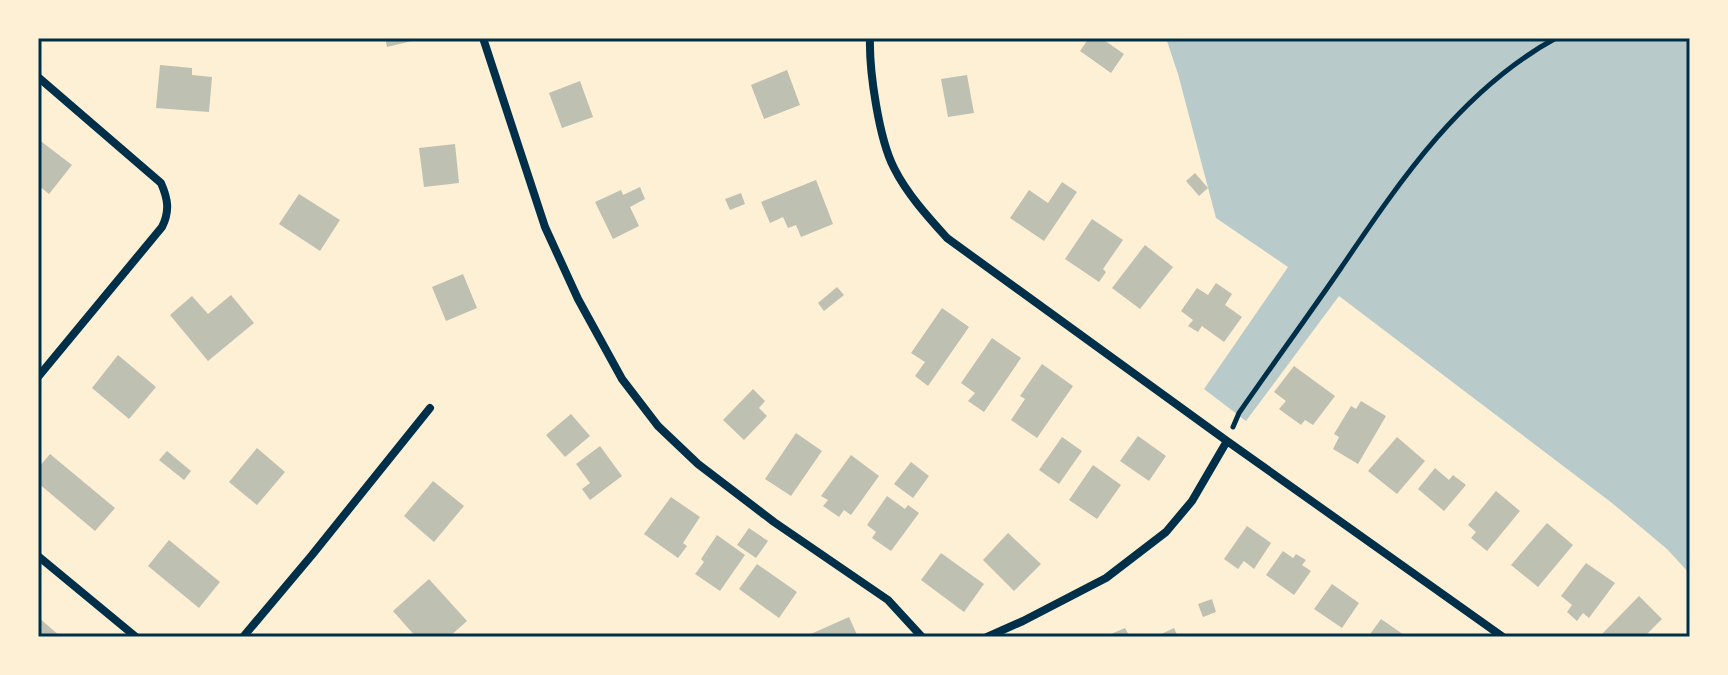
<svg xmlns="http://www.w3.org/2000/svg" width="1728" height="675" viewBox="0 0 1728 675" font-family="Inter,sans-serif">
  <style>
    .green { fill: #b9caca }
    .building { fill: #bec0b2 }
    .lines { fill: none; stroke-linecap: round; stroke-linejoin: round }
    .path { stroke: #003049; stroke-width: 5 }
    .minor { stroke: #003049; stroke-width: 8 }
    .neatline { fill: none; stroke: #003049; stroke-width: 3 }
  </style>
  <rect width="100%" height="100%" fill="#fdf0d5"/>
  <!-- green -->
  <path class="green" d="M 1166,38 L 1690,38 L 1690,574 L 1667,549 L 1612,503 L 1339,296 L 1246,421 L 1204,389 L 1288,267 L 1216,218 L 1178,74 Z"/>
  <!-- building -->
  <path class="building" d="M 385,38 L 419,38 L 420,39 L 387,47 Z
    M 1089,38 L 1101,38 L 1124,54 L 1111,73 L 1080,51 Z
    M 160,65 L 192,68 L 192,75 L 212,77 L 209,112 L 156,108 Z
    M 787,70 L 800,105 L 764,119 L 751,85 Z
    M 967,75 L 974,113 L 948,117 L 941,79 Z
    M 580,81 L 593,117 L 562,128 L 549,93 Z
    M 38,139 L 72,165 L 49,194 L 38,185 Z
    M 455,144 L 459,183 L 424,187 L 419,148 Z
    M 1195,173 L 1208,188 L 1199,196 L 1186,181 Z
    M 816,180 L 833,224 L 801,237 L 796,225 L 788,228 L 783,217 L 770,223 L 761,202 Z
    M 1062,182 L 1077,192 L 1044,241 L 1010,218 L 1029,190 L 1048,203 Z
    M 640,187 L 645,199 L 630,207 L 639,226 L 613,239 L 595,202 L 621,190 L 623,195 Z
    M 741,193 L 745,204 L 730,210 L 725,199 Z
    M 299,194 L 340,220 L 320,251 L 279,224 Z
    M 1092,219 L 1123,240 L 1103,269 L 1106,272 L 1099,282 L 1065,259 Z
    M 1145,245 L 1173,267 L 1140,309 L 1112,288 Z
    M 463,274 L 477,308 L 446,321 L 432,287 Z
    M 1216,283 L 1232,294 L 1225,305 L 1242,317 L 1224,342 L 1202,326 L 1198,332 L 1188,326 L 1193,320 L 1181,311 L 1197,288 L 1208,295 Z
    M 837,287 L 844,295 L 824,311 L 818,303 Z
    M 231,295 L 254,323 L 208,361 L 170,315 L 192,296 L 208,314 Z
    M 942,308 L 969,327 L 928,386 L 915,376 L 925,362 L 911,353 Z
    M 992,338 L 1021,358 L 984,412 L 968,401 L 975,393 L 961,383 Z
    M 118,355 L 156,387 L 129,419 L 92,388 Z
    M 1042,364 L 1073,386 L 1037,438 L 1011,420 L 1025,399 L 1020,396 Z
    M 1294,366 L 1335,396 L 1313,425 L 1305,420 L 1301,425 L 1279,409 L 1286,401 L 1274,392 Z
    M 753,389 L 765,401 L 759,408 L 767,416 L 744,440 L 723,420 Z
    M 1361,401 L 1386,416 L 1358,464 L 1333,449 L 1339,437 L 1334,434 L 1351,406 L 1356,409 Z
    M 571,414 L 590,436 L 565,457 L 546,435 Z
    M 796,433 L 822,451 L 791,496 L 765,479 Z
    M 1138,436 L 1166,456 L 1149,481 L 1120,461 Z
    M 1062,437 L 1082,451 L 1059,484 L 1039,470 Z
    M 1397,437 L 1425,461 L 1397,494 L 1368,471 Z
    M 600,446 L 622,476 L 590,500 L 582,489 L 590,483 L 576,464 Z
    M 257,448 L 285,472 L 257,505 L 229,482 Z
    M 167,451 L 191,471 L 184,480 L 159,460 Z
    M 50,454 L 115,508 L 95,531 L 38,483 L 38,468 Z
    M 851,455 L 879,476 L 851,515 L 844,510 L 839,517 L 823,506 L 828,500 L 821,496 Z
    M 911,462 L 929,476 L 913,498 L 894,484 Z
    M 1093,465 L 1121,485 L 1097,519 L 1069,500 Z
    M 1435,468 L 1449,480 L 1453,475 L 1466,485 L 1444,511 L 1418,489 Z
    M 433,481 L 464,506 L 434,542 L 404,516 Z
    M 1496,491 L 1520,511 L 1487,551 L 1471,538 L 1476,532 L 1468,525 Z
    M 887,496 L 905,509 L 908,505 L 919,513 L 891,551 L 872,538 L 876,532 L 867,525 Z
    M 671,497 L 700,517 L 683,543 L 687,546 L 678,558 L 644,534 Z
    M 1547,523 L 1573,545 L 1538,587 L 1511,565 Z
    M 1247,526 L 1271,543 L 1254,569 L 1244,561 L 1238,569 L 1224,559 Z
    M 749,528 L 768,541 L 756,558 L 737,545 Z
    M 1008,533 L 1041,564 L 1014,591 L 983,560 Z
    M 717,535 L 745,555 L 720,591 L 695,574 L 704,562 L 701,559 Z
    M 169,540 L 220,582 L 199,608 L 148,566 Z
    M 1283,551 L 1293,558 L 1296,554 L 1306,560 L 1302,565 L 1311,571 L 1294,595 L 1266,575 Z
    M 941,553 L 984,584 L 964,612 L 921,580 Z
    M 1586,563 L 1615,583 L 1589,618 L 1583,613 L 1577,621 L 1567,612 L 1572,605 L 1561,596 Z
    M 757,564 L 797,592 L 779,618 L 739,589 Z
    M 429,579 L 467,621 L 449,637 L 416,637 L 393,611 Z
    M 1332,584 L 1359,603 L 1342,628 L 1314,609 Z
    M 1639,596 L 1662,619 L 1644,637 L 1604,637 L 1602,634 Z
    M 1212,599 L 1216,612 L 1203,617 L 1198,604 Z
    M 38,617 L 61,637 L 38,637 Z
    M 849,617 L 858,637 L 804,637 Z
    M 1381,619 L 1407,637 L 1368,637 Z
    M 1125,628 L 1130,637 L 1104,637 Z
    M 1174,628 L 1178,637 L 1155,637 Z"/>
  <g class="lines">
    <!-- path -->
    <path class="path" d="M 1233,427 L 1239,413 C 1273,364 1308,316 1341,268 C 1400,181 1461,90 1556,38"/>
    <!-- minor -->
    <path class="minor" d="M 483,38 L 545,227 L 578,299 L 622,379 L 658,426 L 698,464 L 774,522 L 888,600 L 922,637
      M 870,38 C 869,71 879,139 894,168 C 907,194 928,217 947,238 L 1227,441 L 1503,637
      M 38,77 L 161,183 C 168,199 170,211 162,227 L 38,377
      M 38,556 L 136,637
      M 243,637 L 312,555 L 430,408
      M 987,637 L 1023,621 L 1106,578 L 1166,532 L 1192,501 L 1227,441"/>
  </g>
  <!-- border -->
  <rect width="1728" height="675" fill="none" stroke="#fdf0d5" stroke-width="80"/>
  <rect x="40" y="40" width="1648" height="595" class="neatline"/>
</svg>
